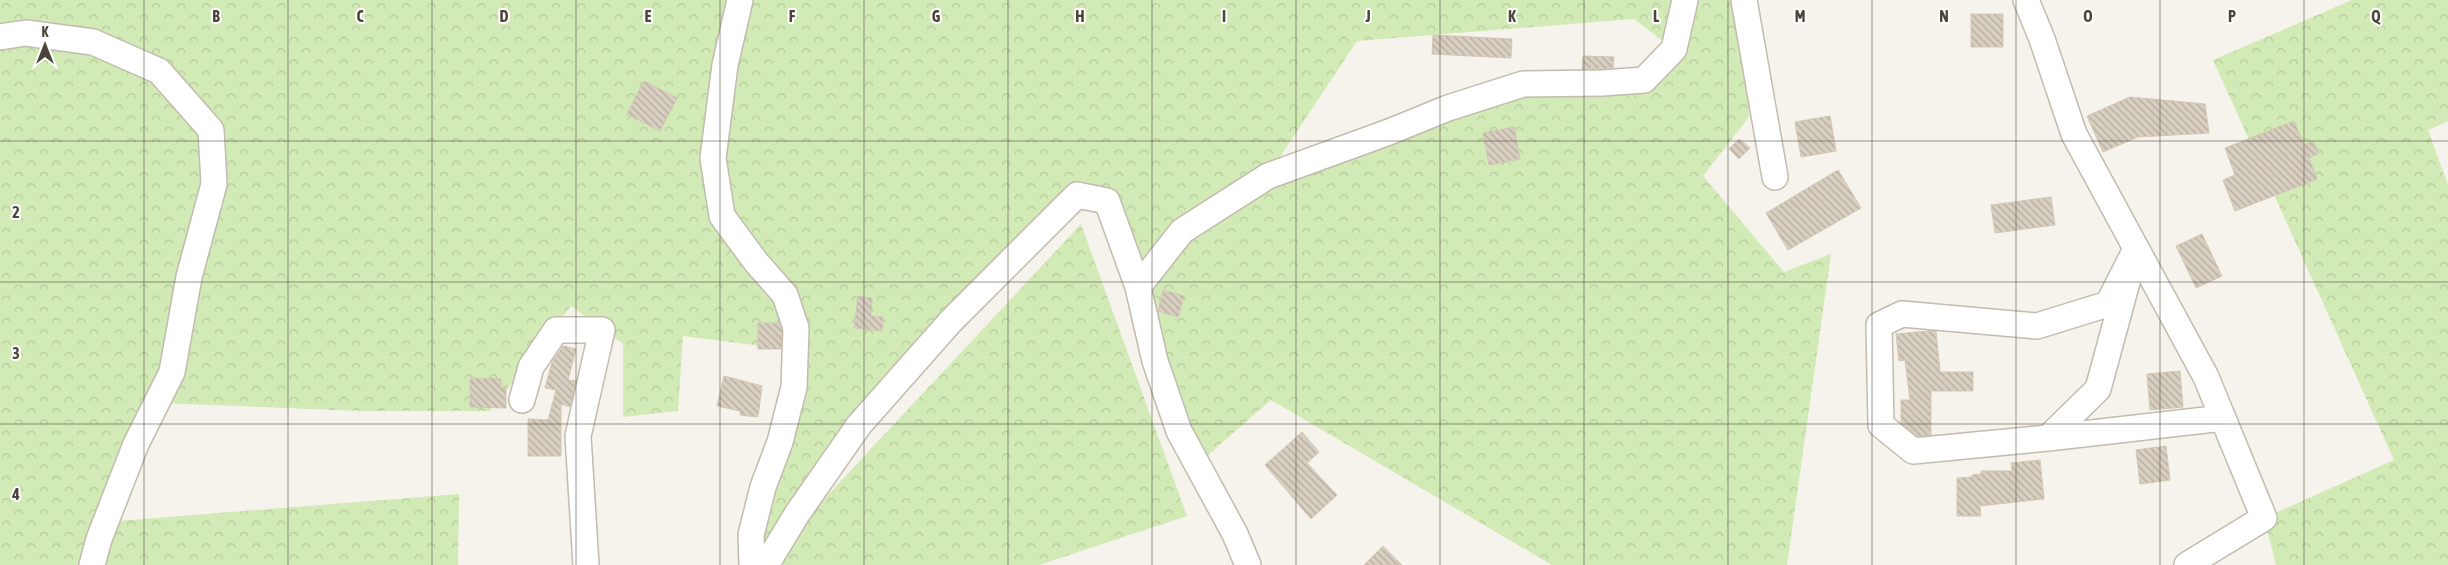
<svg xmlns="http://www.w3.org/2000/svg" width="2448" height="565" viewBox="0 0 2448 565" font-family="'Asap Condensed',sans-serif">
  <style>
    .forest { fill: url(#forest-crowns); fill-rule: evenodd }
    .building { fill: url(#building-back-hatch); stroke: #d3c7b4 }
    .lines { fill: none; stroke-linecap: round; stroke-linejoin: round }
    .minor-casing { stroke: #c2bbae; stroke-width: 28 }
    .minor { stroke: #fff; stroke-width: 25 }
    .grid { fill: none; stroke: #4b4439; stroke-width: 1; stroke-opacity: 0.55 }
    .grid-label { font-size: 16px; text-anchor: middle; font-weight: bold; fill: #4b4439; stroke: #fff; stroke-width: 4; stroke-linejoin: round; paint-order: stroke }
  </style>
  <defs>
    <pattern id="forest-crowns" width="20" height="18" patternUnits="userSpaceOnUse" patternTransform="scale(1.25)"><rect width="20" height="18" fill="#d2eab5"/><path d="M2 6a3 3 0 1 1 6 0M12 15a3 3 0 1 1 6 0" fill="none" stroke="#b6ca9c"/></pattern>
    <pattern id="building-back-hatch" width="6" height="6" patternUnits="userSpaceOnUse" patternTransform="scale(1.25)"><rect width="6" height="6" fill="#d8cfc1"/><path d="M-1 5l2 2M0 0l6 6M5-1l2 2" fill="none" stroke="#b1aa9e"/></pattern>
  </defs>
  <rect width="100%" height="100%" fill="#f6f3ec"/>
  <!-- forest -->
  <path class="forest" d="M 0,0 L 1741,0 L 1749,117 L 1703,176 L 1784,272 L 1831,254 L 1787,565 L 1552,565 L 1271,400 L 1208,455 L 1179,431 L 1132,271 L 1107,201 L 1077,195 L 912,364 L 755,565 L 795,350 L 683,336 L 678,411 L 623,417 L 623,344 L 571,306 L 490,411 L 362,411 L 160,403 L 118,521 L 459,494 L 458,565 L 0,565 ZM 1634,19 L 1673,49 L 1644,80 L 1602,83 L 1448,108 L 1268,175 L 1357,41 Z
    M 2352,0 L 2448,0 L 2448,121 L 2428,130 L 2448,185 L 2448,565 L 2276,565 L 2264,518 L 2394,460 L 2213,60 Z
    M 1081,224 L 1187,516 L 1039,565 L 773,565 L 770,557 Z"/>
  <!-- building -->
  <path class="building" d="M 1971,14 L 2003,14 L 2003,47 L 1971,47 Z
    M 1433,35 L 1512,39 L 1511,58 L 1432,54 Z
    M 1583,56 L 1614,57 L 1613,68 L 1582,69 Z
    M 644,81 L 677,98 L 660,131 L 627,114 Z
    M 2130,97 L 2205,104 L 2209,133 L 2138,137 L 2103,152 L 2087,116 Z
    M 1830,116 L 1836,151 L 1801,157 L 1795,122 Z
    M 2294,121 L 2304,145 L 2313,141 L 2319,153 L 2309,158 L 2317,179 L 2235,211 L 2223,180 L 2235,175 L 2225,148 Z
    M 1514,127 L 1520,159 L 1489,165 L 1483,133 Z
    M 1739,139 L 1750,148 L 1739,159 L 1729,149 Z
    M 1838,170 L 1861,208 L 1788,250 L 1766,213 Z
    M 2051,197 L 2055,225 L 1995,233 L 1991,205 Z
    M 2202,234 L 2222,276 L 2196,288 L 2176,246 Z
    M 1163,290 L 1184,296 L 1178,317 L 1158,311 Z
    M 858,296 L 872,298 L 871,316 L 883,317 L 882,331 L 854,328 Z
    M 758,323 L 779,323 L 782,330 L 781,349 L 758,349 Z
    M 1928,331 L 1936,331 L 1940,372 L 1973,372 L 1973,391 L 1931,391 L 1931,435 L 1917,436 L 1901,423 L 1901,400 L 1910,400 L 1905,360 L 1899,361 L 1896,334 Z
    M 563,346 L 576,349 L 568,380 L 576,381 L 570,407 L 561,404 L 561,456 L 528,456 L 528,419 L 548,420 L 556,390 L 545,388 L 552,362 Z
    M 2180,371 L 2183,407 L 2150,410 L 2147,374 Z
    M 724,376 L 762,386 L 758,417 L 740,415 L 740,411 L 717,406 Z
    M 470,378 L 501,379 L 501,388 L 506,388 L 506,408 L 470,407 Z
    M 1302,432 L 1319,452 L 1307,463 L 1337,495 L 1311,519 L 1265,465 Z
    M 2166,446 L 2170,480 L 2140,484 L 2136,450 Z
    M 2040,460 L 2044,499 L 1980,506 L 1981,516 L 1957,516 L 1957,478 L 1972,477 L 1972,475 L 1981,474 L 1981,471 L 2012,471 L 2011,463 Z
    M 1383,546 L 1402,565 L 1364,565 Z"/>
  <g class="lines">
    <!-- minor casing -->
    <g class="minor-casing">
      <path id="minor" d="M 740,0 L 725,65 L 713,158 L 722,216 L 756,262 L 785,295 L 796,328 L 794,387 L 780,442 L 763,487 L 751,535 L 752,565
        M 1744,0 L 1775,177
        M 2026,0 L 2042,39 L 2074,134 L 2206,377 L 2264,518 L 2187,565
        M 0,37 L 26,33 L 93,42 L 159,71 L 211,130 L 214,184 L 189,277 L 172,372 L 136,444 L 99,539 L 92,565
        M 2136,249 L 2098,389 L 2048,438 L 1913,451 L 1881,425 L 1879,325 L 1902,314 L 2037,326 L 2108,304 Z
        M 522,400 L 531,367 L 556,330 L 602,330 L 578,436 L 586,565
        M 2048,438 L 2223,418
        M 766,565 L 797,514 L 859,425 L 951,321 L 1077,195 L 1107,201 L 1138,287
        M 1248,565 L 1235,534 L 1179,431 L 1155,361 L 1138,287 L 1182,231 L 1268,176 L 1389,132 L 1448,108 L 1523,84 L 1602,83 L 1644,80 L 1674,49 L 1685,0"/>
    </g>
    <!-- minor -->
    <use href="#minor" class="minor"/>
  </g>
  <!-- grid -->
  <path class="grid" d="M 144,0 L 144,565M 288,0 L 288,565M 432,0 L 432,565M 576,0 L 576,565M 720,0 L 720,565M 864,0 L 864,565M 1008,0 L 1008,565M 1152,0 L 1152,565M 1296,0 L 1296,565M 1440,0 L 1440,565M 1584,0 L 1584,565M 1728,0 L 1728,565M 1872,0 L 1872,565M 2016,0 L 2016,565M 2160,0 L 2160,565M 2304,0 L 2304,565M 0,141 L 2448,141M 0,282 L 2448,282M 0,424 L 2448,424"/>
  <g class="grid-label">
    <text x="216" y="22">B</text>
    <text x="360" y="22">C</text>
    <text x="504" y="22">D</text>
    <text x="648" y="22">E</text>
    <text x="792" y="22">F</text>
    <text x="936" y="22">G</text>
    <text x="1080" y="22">H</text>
    <text x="1224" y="22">I</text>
    <text x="1368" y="22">J</text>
    <text x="1512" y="22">K</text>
    <text x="1656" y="22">L</text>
    <text x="1800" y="22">M</text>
    <text x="1944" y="22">N</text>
    <text x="2088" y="22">O</text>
    <text x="2232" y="22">P</text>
    <text x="2376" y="22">Q</text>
    <text x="16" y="218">2</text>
    <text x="16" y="359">3</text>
    <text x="16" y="500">4</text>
  </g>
  <!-- north arrow -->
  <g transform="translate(45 45)" stroke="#ffffff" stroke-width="4" paint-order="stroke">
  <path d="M0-4L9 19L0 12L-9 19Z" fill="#4b4439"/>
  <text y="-8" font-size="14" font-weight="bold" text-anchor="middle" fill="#4b4439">K</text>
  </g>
</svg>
